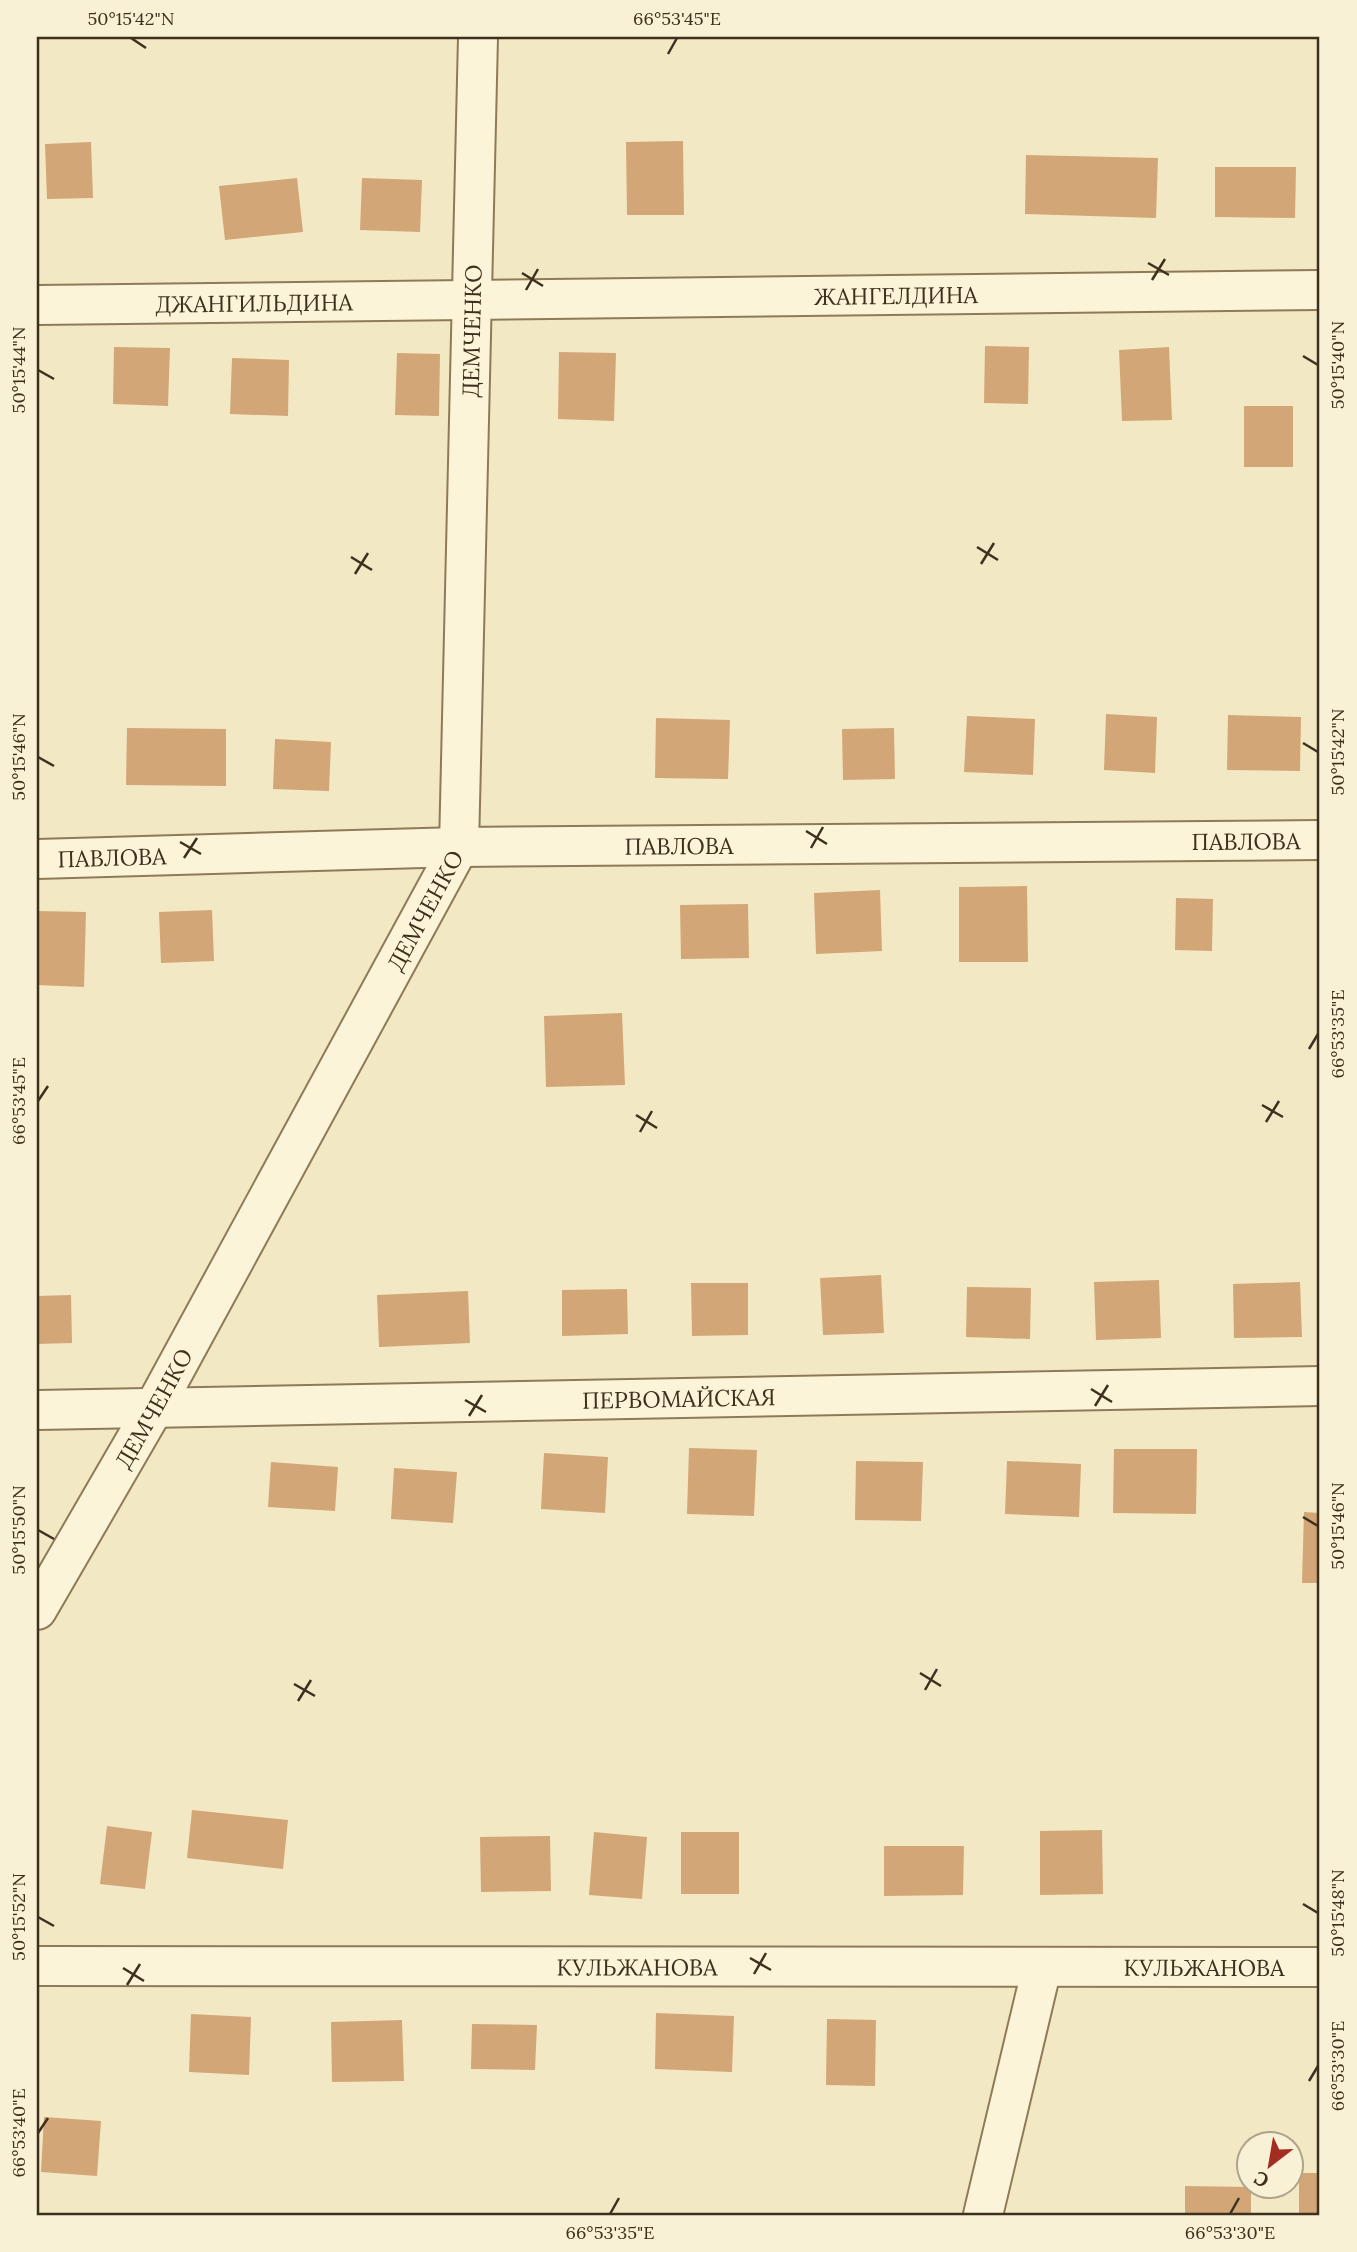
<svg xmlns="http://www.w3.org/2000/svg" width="1357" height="2252" viewBox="0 0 1357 2252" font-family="Lora,serif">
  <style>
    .building { fill: #d3a677 }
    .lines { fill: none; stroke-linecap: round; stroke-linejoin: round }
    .minor-casing { stroke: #8f7a58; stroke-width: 42 }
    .minor { stroke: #fcf4d9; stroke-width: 38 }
    .ticks { fill: none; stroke: #3e301e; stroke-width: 2.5 }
    .labels { text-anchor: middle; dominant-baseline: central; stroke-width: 7; stroke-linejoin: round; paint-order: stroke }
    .street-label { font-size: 23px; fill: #3e301e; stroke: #f9f1d5 }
    .neatline { fill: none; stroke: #3e301e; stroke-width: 2.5 }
    .ticks-label { font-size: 18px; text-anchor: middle; fill: #3e301e }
  </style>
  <rect width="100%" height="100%" fill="#f2e8c4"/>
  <!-- building -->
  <path class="building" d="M 683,141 L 684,215 L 627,215 L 626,142 Z
    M 91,142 L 93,198 L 47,199 L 45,144 Z
    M 1026,155 L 1158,158 L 1156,218 L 1025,214 Z
    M 1215,167 L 1296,167 L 1295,218 L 1215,217 Z
    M 297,178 L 303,232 L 225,240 L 219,186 Z
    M 362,178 L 422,180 L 420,232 L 360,230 Z
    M 985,346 L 1029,347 L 1028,404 L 984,403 Z
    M 114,347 L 170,348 L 168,406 L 113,404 Z
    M 1169,347 L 1172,420 L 1122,421 L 1119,350 Z
    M 559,352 L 616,353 L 614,421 L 558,419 Z
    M 397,353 L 440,354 L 439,416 L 395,415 Z
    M 232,358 L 289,360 L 288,416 L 230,414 Z
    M 1244,406 L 1293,406 L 1293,467 L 1244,467 Z
    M 1106,714 L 1157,717 L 1155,773 L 1104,770 Z
    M 1228,715 L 1301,717 L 1300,771 L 1227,770 Z
    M 967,716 L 1035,719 L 1033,775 L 964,772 Z
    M 656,718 L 730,720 L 728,779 L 655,778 Z
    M 127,728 L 226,729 L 226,786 L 126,785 Z
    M 894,728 L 895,779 L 843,780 L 842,729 Z
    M 275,739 L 331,742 L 329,791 L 273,789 Z
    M 1027,886 L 1028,962 L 959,962 L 959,887 Z
    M 880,890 L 882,951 L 816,954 L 814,893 Z
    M 1176,898 L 1213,899 L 1212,951 L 1175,950 Z
    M 748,904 L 749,958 L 681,959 L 680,905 Z
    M 212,910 L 214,961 L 161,963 L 159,912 Z
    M 37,911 L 86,912 L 84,987 L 37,985 Z
    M 622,1013 L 625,1085 L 546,1087 L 544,1016 Z
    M 881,1275 L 884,1333 L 823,1335 L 820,1278 Z
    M 1159,1280 L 1161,1338 L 1096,1340 L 1094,1282 Z
    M 1300,1282 L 1302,1337 L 1234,1338 L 1233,1284 Z
    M 691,1283 L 748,1283 L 748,1335 L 692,1336 Z
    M 967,1287 L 1031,1288 L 1030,1339 L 966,1337 Z
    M 627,1289 L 628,1334 L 562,1336 L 562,1290 Z
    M 468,1291 L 470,1343 L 379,1347 L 377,1295 Z
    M 71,1295 L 72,1343 L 37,1344 L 37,1296 Z
    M 689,1448 L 757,1450 L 754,1516 L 687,1514 Z
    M 1114,1449 L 1197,1449 L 1196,1514 L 1113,1513 Z
    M 544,1453 L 608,1457 L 605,1513 L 541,1509 Z
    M 856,1461 L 923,1462 L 921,1521 L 855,1520 Z
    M 1007,1461 L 1081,1464 L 1079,1517 L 1005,1514 Z
    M 271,1462 L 338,1467 L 335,1511 L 268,1507 Z
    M 394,1468 L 457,1472 L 453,1523 L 391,1519 Z
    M 1304,1512 L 1320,1513 L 1320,1583 L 1302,1583 Z
    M 192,1810 L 288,1820 L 283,1869 L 187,1858 Z
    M 107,1826 L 152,1832 L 145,1889 L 100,1884 Z
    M 1102,1830 L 1103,1894 L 1040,1895 L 1040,1831 Z
    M 594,1832 L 647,1837 L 642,1899 L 589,1895 Z
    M 681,1832 L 739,1832 L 739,1894 L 681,1894 Z
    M 550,1836 L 551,1891 L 481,1892 L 480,1837 Z
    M 884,1846 L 964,1846 L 963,1895 L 884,1896 Z
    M 656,2013 L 734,2016 L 732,2072 L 655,2069 Z
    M 191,2014 L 251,2017 L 249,2075 L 189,2072 Z
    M 827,2019 L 876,2020 L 875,2086 L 826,2085 Z
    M 402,2020 L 404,2081 L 332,2082 L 331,2022 Z
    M 472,2024 L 537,2025 L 535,2070 L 471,2069 Z
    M 44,2117 L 101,2121 L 97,2176 L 41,2172 Z
    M 1299,2173 L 1320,2173 L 1320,2215 L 1299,2215 Z
    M 1185,2186 L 1251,2187 L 1251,2215 L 1185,2215 Z"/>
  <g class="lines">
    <!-- minor casing -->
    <g class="minor-casing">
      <g id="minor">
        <path id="s1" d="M 37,305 L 1320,290"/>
        <path id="s2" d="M 37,859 L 459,847 L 1320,840"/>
        <path id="s3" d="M 37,1410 L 1320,1386"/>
        <path id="s4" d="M 37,1610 L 154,1408 L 459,847 L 478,37"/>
        <path id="s5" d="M 37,1966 L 1320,1967"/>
        <path d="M 983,2215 L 1042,1967"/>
      </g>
    </g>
    <!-- minor -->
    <use href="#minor" class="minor"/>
  </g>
  <!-- ticks -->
  <path class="ticks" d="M 131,38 L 146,48M 668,54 L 677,38M 1148,263 L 1169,275M 522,273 L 543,286M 1152,280 L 1165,259M 526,290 L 538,269M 1303,356 L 1318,365M 38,370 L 54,379M 977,547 L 998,560M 351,557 L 372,570M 981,564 L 994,543M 355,574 L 368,553M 1303,743 L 1318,752M 38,757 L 54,766M 806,831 L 827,844M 180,842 L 201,854M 811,848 L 823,827M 184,858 L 197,838M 1309,1049 L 1318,1034M 38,1101 L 48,1086M 1262,1105 L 1283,1117M 636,1115 L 657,1128M 1266,1122 L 1279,1101M 640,1132 L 652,1111M 1091,1389 L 1112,1402M 465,1400 L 486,1412M 1095,1406 L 1108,1385M 469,1416 L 482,1395M 1303,1517 L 1318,1526M 38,1530 L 54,1539M 920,1673 L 941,1686M 294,1684 L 315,1696M 925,1690 L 937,1669M 298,1701 L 311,1680M 1303,1904 L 1318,1913M 38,1917 L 54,1926M 750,1958 L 771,1970M 123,1968 L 144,1981M 754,1974 L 766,1953M 127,1985 L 140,1964M 1309,2081 L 1318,2066M 38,2133 L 48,2118M 610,2214 L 619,2198M 1230,2214 L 1239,2198"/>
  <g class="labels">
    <!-- street labels -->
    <g class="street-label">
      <text stroke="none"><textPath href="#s1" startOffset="859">ЖАНГЕЛДИНА</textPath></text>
      <text stroke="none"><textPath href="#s1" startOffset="217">ДЖАНГИЛЬДИНА</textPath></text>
      <text stroke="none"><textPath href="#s4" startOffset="1388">ДЕМЧЕНКО</textPath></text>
      <text stroke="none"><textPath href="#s2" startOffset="1209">ПАВЛОВА</textPath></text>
      <text stroke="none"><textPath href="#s2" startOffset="642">ПАВЛОВА</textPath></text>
      <text stroke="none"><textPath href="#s2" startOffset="75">ПАВЛОВА</textPath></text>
      <text stroke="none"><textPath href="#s4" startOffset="800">ДЕМЧЕНКО</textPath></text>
      <text stroke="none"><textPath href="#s3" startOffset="642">ПЕРВОМАЙСКАЯ</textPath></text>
      <text stroke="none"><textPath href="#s4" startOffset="233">ДЕМЧЕНКО</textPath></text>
      <text stroke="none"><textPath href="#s5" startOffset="600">КУЛЬЖАНОВА</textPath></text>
      <text stroke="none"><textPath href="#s5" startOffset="1167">КУЛЬЖАНОВА</textPath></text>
    </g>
  </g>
  <!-- border -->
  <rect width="1357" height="2252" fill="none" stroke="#f9f1d5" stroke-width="77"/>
  <!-- north arrow -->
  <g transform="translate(1270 2165) rotate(211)"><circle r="33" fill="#f9f1d5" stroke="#aea48c" stroke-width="2"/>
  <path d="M0-5L12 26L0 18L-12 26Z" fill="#a32d23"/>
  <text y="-10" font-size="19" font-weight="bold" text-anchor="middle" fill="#3e301e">С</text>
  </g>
  <rect x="38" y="38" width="1280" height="2176" class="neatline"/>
  <g class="ticks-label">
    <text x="131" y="25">50°15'42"N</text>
    <text x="677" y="25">66°53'45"E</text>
    <text transform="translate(1338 365) rotate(-90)" y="6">50°15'40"N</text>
    <text transform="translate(19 370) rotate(-90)" y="6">50°15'44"N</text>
    <text transform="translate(1338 752) rotate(-90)" y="6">50°15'42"N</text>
    <text transform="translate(19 757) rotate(-90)" y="6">50°15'46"N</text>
    <text transform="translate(1338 1034) rotate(-90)" y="6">66°53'35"E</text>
    <text transform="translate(19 1101) rotate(-90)" y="6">66°53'45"E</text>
    <text transform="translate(1338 1526) rotate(-90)" y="6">50°15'46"N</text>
    <text transform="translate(19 1530) rotate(-90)" y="6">50°15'50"N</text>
    <text transform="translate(1338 1913) rotate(-90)" y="6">50°15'48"N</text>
    <text transform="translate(19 1917) rotate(-90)" y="6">50°15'52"N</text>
    <text transform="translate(1338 2066) rotate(-90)" y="6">66°53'30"E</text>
    <text transform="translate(19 2133) rotate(-90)" y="6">66°53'40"E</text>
    <text x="610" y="2239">66°53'35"E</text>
    <text x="1230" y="2239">66°53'30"E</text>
  </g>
</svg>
